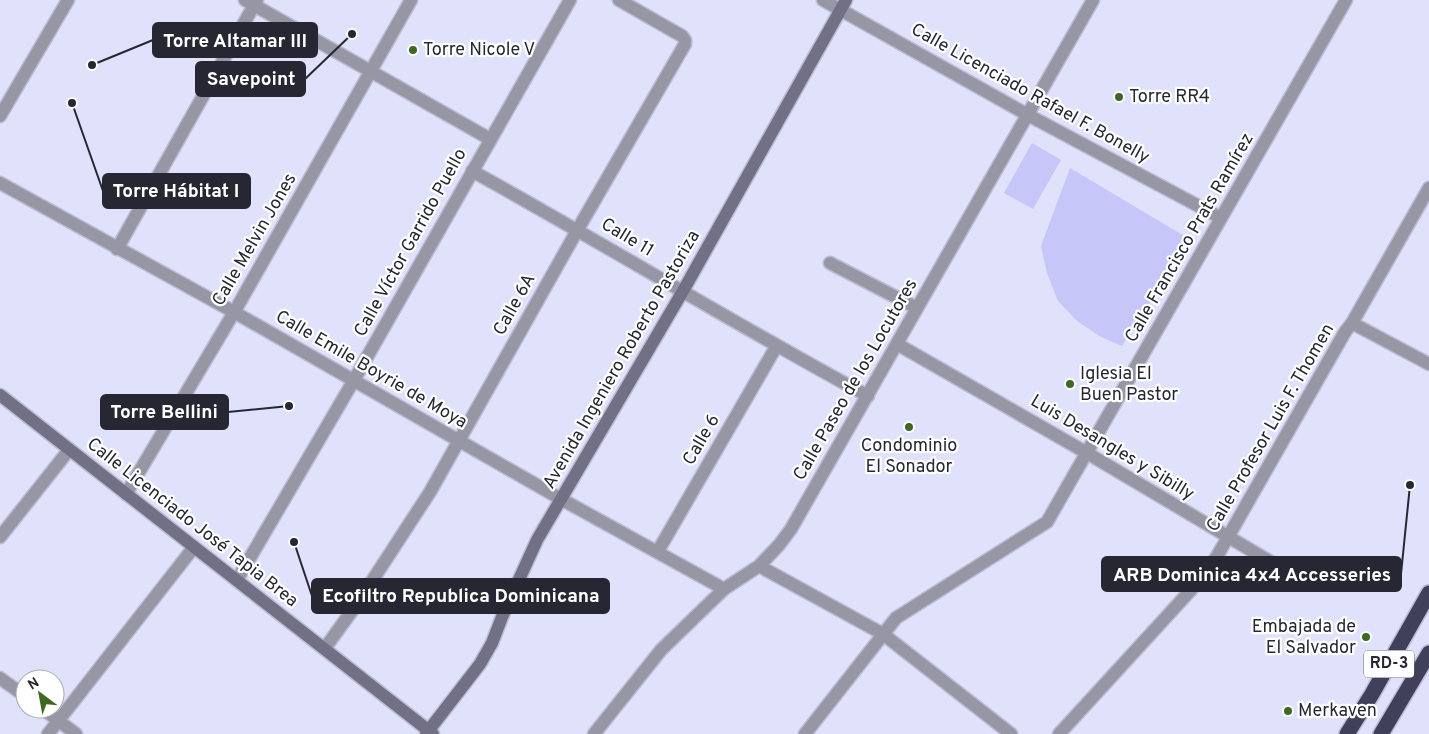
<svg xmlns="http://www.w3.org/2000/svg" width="1429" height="734" viewBox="0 0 1429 734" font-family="Overpass,sans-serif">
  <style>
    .green { fill: #c6c6f9 }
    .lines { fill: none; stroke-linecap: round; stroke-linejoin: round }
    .street-casing { stroke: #bbbcd3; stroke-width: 15 }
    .secondary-casing { stroke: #bbbcd3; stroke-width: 15 }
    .highway-casing { stroke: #bbbcd3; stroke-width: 18 }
    .street { stroke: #9696a4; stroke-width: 12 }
    .secondary { stroke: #717084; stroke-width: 12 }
    .highway { stroke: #41405a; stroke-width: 15 }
    .poi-dot { fill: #3e6824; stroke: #fff; stroke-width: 2 }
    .labels { text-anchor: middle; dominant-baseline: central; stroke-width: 4.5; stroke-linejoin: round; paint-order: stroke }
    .shield { fill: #fff; stroke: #686870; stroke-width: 1 }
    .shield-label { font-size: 16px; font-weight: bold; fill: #272733 }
    .poi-label { font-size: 18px; fill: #272733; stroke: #fff; text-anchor: start }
    .street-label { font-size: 18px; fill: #272733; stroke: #fff }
    .leader { fill: none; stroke: #272733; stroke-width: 2 }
    .callout-dot { fill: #272733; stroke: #fff; stroke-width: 2 }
    .callout { fill: #272733; stroke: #272733; stroke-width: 2 }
    .callout-label { font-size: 19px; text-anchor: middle; font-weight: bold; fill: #fff }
  </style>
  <rect width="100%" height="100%" fill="#e0e1fb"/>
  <!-- green -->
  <path class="green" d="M 1032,143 L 1061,160 L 1033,209 L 1004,193 Z
    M 1070,168 L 1191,240 L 1122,346 L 1101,337 L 1077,321 L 1058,301 L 1047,273 L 1041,246 Z"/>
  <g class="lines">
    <!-- street casing -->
    <g class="street-casing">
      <path id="street" d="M 245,0 L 490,139
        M 823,0 L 1028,115 L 1221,218
        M 0,116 L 68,0
        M 472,171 C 605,244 734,324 868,396
        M 0,183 L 234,312 L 561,499 L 724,589
        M 117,249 L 257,0
        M 830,263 L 917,308
        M 1352,323 L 1429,364
        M 897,344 L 1087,453 L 1308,584
        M 126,494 L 236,309 L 411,0
        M 0,537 L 69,450
        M 658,551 L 776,347
        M 759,566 L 883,634 L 1011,734
        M 237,580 L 354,380 L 570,0
        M 325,648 L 357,604 L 430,492 L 578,229 L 685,44 L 685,40 L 682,36 L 619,0
        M 0,678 L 25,696
        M 43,709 L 76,734
        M 48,734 L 194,547
        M 594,734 L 661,650 L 724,589 L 759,566 L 779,545 L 791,529 L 1093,0
        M 805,734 L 896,618 L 1047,522 L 1346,0
        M 1059,734 L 1190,591 L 1216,558 L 1345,332 L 1352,323 L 1429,188"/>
    </g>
    <!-- secondary casing -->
    <g class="secondary-casing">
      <path id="secondary" d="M 0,395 L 433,734
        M 426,734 L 480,664 L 492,643 L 502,617 L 537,540 L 683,291 L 846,0"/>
    </g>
    <!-- highway casing -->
    <g class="highway-casing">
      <path id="highway" d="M 1347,734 L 1372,694 L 1429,593
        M 1381,734 L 1429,653"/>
    </g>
    <!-- street -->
    <use href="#street" class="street"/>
    <!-- secondary -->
    <use href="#secondary" class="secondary"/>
    <!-- highway -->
    <use href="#highway" class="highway"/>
  </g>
  <!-- markers -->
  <g class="poi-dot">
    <circle cx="413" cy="50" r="5"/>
    <circle cx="1119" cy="97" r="5"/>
    <circle cx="1070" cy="384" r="5"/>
    <circle cx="909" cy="427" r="5"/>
    <circle cx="1366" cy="637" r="5"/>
    <circle cx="1288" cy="711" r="5"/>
  </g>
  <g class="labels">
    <!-- shield labels -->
    <rect class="shield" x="1364" y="650.5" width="50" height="27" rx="4"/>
    <g class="shield-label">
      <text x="1389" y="664">RD-3</text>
    </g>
    <!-- poi labels -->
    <g class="poi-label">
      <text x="423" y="50">Torre Nicole V</text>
      <text x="1129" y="97">Torre RR4</text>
      <text x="1080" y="374">Iglesia El<tspan x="1080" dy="21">Buen Pastor</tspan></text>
      <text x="909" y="446" text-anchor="middle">Condominio<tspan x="909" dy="21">El Sonador</tspan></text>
      <text x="1356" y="627" text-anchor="end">Embajada de<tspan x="1356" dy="21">El Salvador</tspan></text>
      <text x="1298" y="711">Merkaven</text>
    </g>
    <!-- street labels -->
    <g class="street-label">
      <text transform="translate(1030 94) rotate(29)">Calle Licenciado Rafael F. Bonelly</text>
      <text transform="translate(627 238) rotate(31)">Calle 11</text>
      <text transform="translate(1190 238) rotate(-60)">Calle Francisco Prats Ramírez</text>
      <text transform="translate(255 240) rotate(-60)">Calle Melvin Jones</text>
      <text transform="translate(411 243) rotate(-61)">Calle Víctor Garrido Puello</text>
      <text transform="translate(515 305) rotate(-61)">Calle 6A</text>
      <text transform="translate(622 360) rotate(-60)">Avenida Ingeniero Roberto Pastoriza</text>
      <text transform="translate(371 370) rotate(30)">Calle Emile Boyrie de Moya</text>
      <text transform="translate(856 380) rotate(-60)">Calle Paseo de los Locutores</text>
      <text transform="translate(1271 428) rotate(-60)">Calle Profesor Luis F. Thomen</text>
      <text transform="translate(702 440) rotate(-60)">Calle 6</text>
      <text transform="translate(1112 448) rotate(31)">Luis Desangles y Sibilly</text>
      <text transform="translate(192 523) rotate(38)">Calle Licenciado José Tapia Brea</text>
    </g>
  </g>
  <!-- callouts -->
  <path class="leader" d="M92 65L153 40M352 34L305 79M72 103L103 191M289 406L228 412M1410 485L1401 574M294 542L312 596"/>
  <g class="callout-dot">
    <circle cx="92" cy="65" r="5"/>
    <circle cx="352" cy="34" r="5"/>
    <circle cx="72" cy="103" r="5"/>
    <circle cx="289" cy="406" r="5"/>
    <circle cx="1410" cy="485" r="5"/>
    <circle cx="294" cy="542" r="5"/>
  </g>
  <g class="callout">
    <rect x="153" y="23" width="164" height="34" rx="5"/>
    <rect x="196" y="62" width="109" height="34" rx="5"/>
    <rect x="103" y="174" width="147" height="34" rx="5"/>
    <rect x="101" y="395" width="127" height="34" rx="5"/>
    <rect x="1102" y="557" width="299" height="34" rx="5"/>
    <rect x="312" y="579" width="297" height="34" rx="5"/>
  </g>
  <g class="callout-label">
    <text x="235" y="47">Torre Altamar III</text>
    <text x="251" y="85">Savepoint</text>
    <text x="176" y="197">Torre Hábitat I</text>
    <text x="164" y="418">Torre Bellini</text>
    <text x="1252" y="581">ARB Dominica 4x4 Accesseries</text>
    <text x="461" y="602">Ecofiltro Republica Dominicana</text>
  </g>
  <!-- north arrow -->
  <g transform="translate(40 694) rotate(328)"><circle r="24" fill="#ffffff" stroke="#a9a9ad"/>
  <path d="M0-4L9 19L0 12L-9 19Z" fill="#3e6824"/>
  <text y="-8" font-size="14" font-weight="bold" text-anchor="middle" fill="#272733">N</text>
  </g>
</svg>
